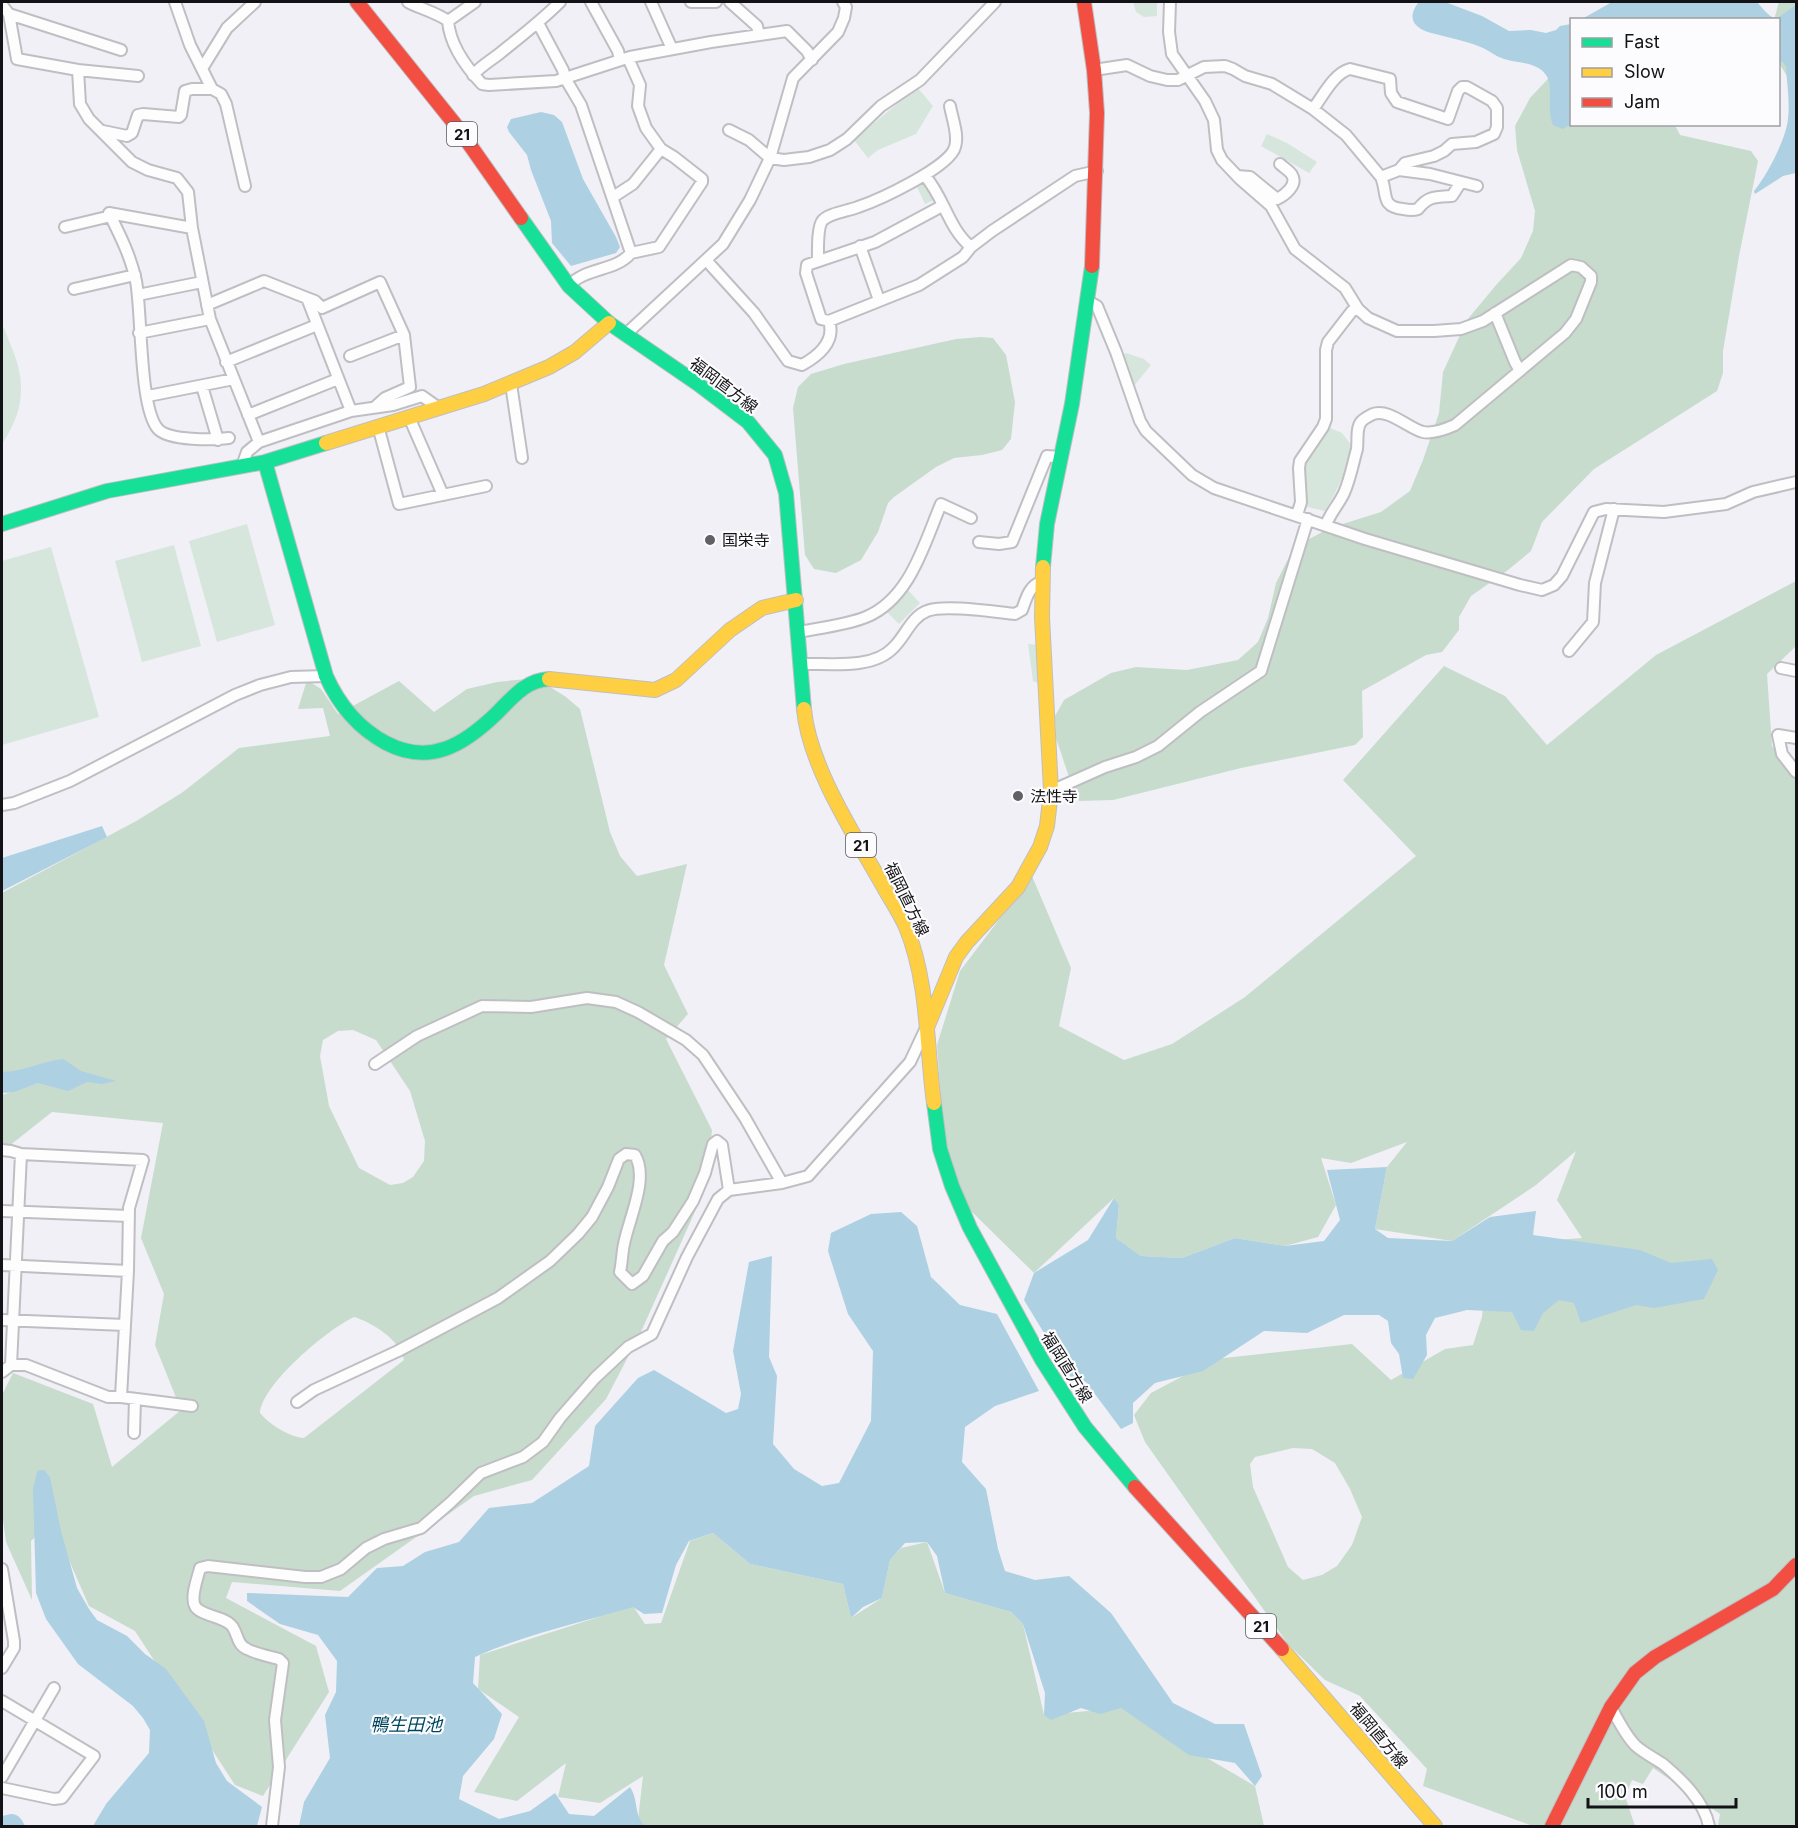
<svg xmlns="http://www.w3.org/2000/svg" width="1798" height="1828" viewBox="0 0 1798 1828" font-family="Inter,'Noto Sans JP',sans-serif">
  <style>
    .green { fill: #d7e6dc }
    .forest { fill: #c7dccc; fill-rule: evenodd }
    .water { fill: #add0e3 }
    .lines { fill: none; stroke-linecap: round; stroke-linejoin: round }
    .street-casing { stroke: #bfbfc3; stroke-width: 14 }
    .fast-casing { stroke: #bfbfc3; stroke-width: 16 }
    .slow-casing { stroke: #bfbfc3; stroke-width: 16 }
    .jam-casing { stroke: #bfbfc3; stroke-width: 16 }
    .street { stroke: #fdfdfe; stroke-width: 10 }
    .fast { stroke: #16e098; stroke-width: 14 }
    .slow { stroke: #ffcf43; stroke-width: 14 }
    .jam { stroke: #f24e42; stroke-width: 14 }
    .poi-dot { fill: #606065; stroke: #fcfcfe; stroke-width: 2 }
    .labels { text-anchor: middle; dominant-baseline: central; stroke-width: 4.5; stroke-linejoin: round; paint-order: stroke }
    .shield { fill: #fcfcfe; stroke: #59595c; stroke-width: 1.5 }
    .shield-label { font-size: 15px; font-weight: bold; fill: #131317 }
    .street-label { font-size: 16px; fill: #131317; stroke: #fcfcfe }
    .poi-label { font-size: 16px; fill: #131317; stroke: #fcfcfe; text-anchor: start }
    .water-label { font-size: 18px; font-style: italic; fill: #00465f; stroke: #fcfcfe }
  </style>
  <rect width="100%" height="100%" fill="#f0f0f6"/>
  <!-- green -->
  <path class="green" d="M 1133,2 L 1157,2 L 1157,16 L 1144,17 L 1136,12 Z
    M 917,87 L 933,106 L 916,134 L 878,150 L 868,158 L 854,140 Z
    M 1267,134 L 1287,143 L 1317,162 L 1309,173 L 1261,146 Z
    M 923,182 L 927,184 L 936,199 L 925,204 L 915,183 Z
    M 2,325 C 6,331 8,339 11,346 C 27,383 24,411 2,444 Z
    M 1126,353 L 1144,359 L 1151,365 L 1134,386 L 1123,355 Z
    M 1328,427 L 1342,433 L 1352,446 C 1348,469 1337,491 1325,511 L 1303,506 L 1306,483 L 1304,477 L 1303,463 Z
    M 247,524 L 275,625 L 217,642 L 189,541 Z
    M 174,545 L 201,646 L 142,662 L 115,561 Z
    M 51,547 L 99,717 L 2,745 L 2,561 Z
    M 905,587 L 920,603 L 899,624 L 885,610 Z
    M 1028,644 L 1039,645 L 1040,684 L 1033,681 Z"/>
  <!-- forest -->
  <path class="forest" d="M 1779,2 L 1796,2 L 1796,91 L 1779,63 L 1778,20 L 1774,20 Z
    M 1571,58 L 1572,124 L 1675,125 L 1680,135 L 1751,151 L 1758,161 L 1739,256 L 1723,351 L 1723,373 L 1717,391 L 1594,469 L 1542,522 L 1531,551 L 1508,570 L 1471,596 L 1459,617 L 1459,630 L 1442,652 L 1426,655 L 1362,691 L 1363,737 L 1355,745 L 1241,768 L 1113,800 L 1079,801 L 1073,789 L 1056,738 L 1055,716 L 1064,700 L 1111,673 L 1136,667 L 1187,670 L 1238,660 L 1258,642 L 1268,618 L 1276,583 L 1294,547 L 1330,528 L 1381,512 L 1410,491 L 1423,460 L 1439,413 L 1443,372 L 1467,320 L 1497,284 L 1521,258 L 1533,231 L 1535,211 L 1517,150 L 1515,126 L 1530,98 L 1559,67 Z
    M 981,337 L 993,338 L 1006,355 L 1015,402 L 1011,439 L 1002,450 L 982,455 L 954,458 L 936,467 L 894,497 L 888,503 L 878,532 L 861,560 L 836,573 L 814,569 L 805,555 L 793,408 L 798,387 L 811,374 L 844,364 L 956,339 Z
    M 1796,581 L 1796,646 L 1767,674 L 1772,746 L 1796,774 L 1796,1826 L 1718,1826 L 1720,1814 L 1653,1768 L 1643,1784 L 1632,1780 L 1625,1796 L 1635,1826 L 1533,1826 L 1423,1786 L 1427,1769 L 1360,1696 L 1325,1680 L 1288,1644 L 1145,1442 L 1134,1415 L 1151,1393 L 1215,1359 L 1352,1344 L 1391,1380 L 1445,1349 L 1473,1345 L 1482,1317 L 1485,1278 L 1513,1243 L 1582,1238 L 1557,1200 L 1576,1151 L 1536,1185 L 1452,1241 L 1375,1229 L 1387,1167 L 1407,1142 L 1351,1163 L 1321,1158 L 1336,1205 L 1318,1237 L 1285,1246 L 1235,1238 L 1182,1258 L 1141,1256 L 1116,1238 L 1119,1205 L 1114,1198 L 1034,1273 L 963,1203 L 943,1132 L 937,1045 L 960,971 L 1032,876 L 1071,968 L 1059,1026 L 1124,1060 L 1172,1044 L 1245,997 L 1416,856 L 1343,780 L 1444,666 L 1505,696 L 1547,745 L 1656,655 ZM 1293,1448 L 1312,1449 L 1335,1463 L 1350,1489 L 1362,1517 L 1352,1545 L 1337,1566 L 1322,1575 L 1303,1580 L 1288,1567 L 1253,1487 L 1250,1464 L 1255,1457 Z
    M 536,678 L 566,697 L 580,709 L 610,832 L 620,856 L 637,876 L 687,864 L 664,965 L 688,1014 L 666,1039 L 712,1130 L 706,1187 L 640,1334 L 606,1399 L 532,1480 L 474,1496 L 340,1591 L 232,1582 L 226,1598 L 316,1646 L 329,1692 L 263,1796 L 235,1785 L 135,1631 L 89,1606 L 52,1521 L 31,1541 L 32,1600 L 6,1542 L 2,1512 L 2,1395 L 13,1373 L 93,1404 L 112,1467 L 181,1410 L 155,1345 L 164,1294 L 141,1238 L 163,1123 L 52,1112 L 9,1146 L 2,1145 L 2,1095 L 38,1083 L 13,1072 L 2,1072 L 2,893 L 138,820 L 183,792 L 239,748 L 330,736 L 323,708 L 298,709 L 307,680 L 321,689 L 338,714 L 399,681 L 434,712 L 467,689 L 497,682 ZM 353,1030 L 376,1040 L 410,1091 L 425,1141 L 424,1161 L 413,1177 L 403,1183 L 390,1185 L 359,1168 L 329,1106 L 320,1056 L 323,1040 L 338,1031 ZM 354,1317 C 371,1322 401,1340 404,1360 L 304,1438 C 289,1437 269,1424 260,1413 C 262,1384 328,1329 354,1317 Z
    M 713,1533 L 750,1564 L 843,1584 L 851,1618 L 882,1598 L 890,1560 L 901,1548 L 927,1542 L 945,1593 L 1011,1612 L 1023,1624 L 1044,1715 L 1121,1708 L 1255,1786 L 1264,1826 L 645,1826 L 638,1820 L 643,1776 L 600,1803 L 558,1797 L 566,1763 L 517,1801 L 474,1792 L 519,1717 L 478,1689 L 480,1655 L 633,1606 L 645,1624 L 661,1623 L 690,1541 Z"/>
  <!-- water -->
  <path class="water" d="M 1419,2 L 1445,2 L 1482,16 L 1509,31 L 1531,30 L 1546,33 L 1556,30 L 1560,26 L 1571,24 L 1571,124 L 1563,129 L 1553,125 C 1546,110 1554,86 1546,75 C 1538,63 1520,63 1508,60 C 1498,58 1491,52 1483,48 C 1472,43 1459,40 1447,37 C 1438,34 1424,33 1417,26 C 1409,19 1413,9 1419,2 Z
    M 1612,2 L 1757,2 C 1777,25 1773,20 1796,5 L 1796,173 L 1783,176 L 1755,194 L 1754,191 C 1767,176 1786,139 1788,119 C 1790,102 1787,84 1786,67 L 1783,62 L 1779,62 L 1778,20 L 1582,19 Z
    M 541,112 L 554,115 L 562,122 L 583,179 L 616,237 L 620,247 L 616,253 L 571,266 L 552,243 L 551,221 L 531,170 L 527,155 L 509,132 L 507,127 L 511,119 Z
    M 102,826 L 107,837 L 2,891 L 2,858 Z
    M 63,1059 L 81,1071 L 116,1081 L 102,1084 L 87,1082 L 68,1091 L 38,1083 L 14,1092 L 2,1093 L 2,1072 C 23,1072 42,1061 63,1059 Z
    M 1387,1167 L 1375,1229 L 1388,1238 L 1452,1241 L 1490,1217 L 1536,1211 L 1533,1235 L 1640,1250 L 1671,1263 L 1712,1259 L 1718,1270 L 1704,1299 L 1654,1308 L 1636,1305 L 1581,1323 L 1574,1303 L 1559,1300 L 1543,1313 L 1534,1331 L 1521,1330 L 1512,1312 L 1467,1310 L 1435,1318 L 1426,1335 L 1427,1355 L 1413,1379 L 1403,1378 L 1399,1354 L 1391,1343 L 1388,1321 L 1379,1315 L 1344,1315 L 1307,1333 L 1264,1331 L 1203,1371 L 1155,1383 L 1133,1403 L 1133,1423 L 1121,1429 L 1086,1382 L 1072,1379 L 1024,1300 L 1034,1273 L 1088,1240 L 1114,1198 L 1119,1205 L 1116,1238 L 1141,1256 L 1182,1258 L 1235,1238 L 1285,1246 L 1324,1241 L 1340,1220 L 1327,1170 Z
    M 901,1212 L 917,1226 L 931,1277 L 960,1305 L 997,1314 L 1039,1391 L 995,1406 L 965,1427 L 962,1462 L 986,1489 L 998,1549 L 1005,1571 L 1035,1580 L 1069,1576 L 1111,1613 L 1173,1703 L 1215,1724 L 1244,1724 L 1262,1776 L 1255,1786 L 1235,1763 L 1189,1755 L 1121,1708 L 1100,1714 L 1081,1708 L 1051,1720 L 1044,1715 L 1045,1693 L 1023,1624 L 1011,1612 L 945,1593 L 937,1556 L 927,1542 L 905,1543 L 890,1560 L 882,1598 L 863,1607 L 851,1618 L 843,1584 L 750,1564 L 713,1533 L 689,1541 L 676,1565 L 662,1613 L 644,1614 L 633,1607 C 580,1623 526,1634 475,1657 L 473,1683 L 502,1714 L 494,1739 L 463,1776 L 459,1799 L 499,1819 L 530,1811 L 555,1793 L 569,1814 L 594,1816 L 630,1787 C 639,1800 633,1814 645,1826 L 299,1826 L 304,1802 L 330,1758 L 325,1715 L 336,1692 L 337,1661 L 318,1635 L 280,1624 L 247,1601 L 247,1593 L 348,1597 L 377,1568 L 403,1566 L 425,1552 L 459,1542 L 489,1508 L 532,1503 L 589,1466 L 595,1426 L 638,1378 L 654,1370 L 726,1413 L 738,1409 L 741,1394 L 733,1351 L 749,1262 L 772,1256 L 769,1357 L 777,1376 L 773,1444 L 794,1469 L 822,1486 L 839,1483 L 871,1421 L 873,1351 L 848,1314 L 828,1251 L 831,1233 L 871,1214 Z
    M 40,1470 L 44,1470 L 50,1477 L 61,1531 L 77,1588 L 89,1609 L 97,1620 L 127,1636 L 145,1654 L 166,1669 L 204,1721 L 216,1763 L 227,1781 L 262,1807 L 257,1826 L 93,1826 L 106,1804 L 149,1753 L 150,1730 L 143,1718 L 133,1706 L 78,1664 L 46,1619 L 36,1593 L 33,1489 L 37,1472 Z
    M 11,1814 C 19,1814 22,1820 25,1826 L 2,1826 L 2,1816 Z"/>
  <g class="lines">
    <!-- street casing -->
    <g class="street-casing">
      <path id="street" d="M 2,2 L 2,5 L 9,14 L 17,59 L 78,70 L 80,104 L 89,119 L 132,162 L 148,170 L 177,178 L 188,192 L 192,228 L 210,319 L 259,442
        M 175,2 L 190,45 L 212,89 L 221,94 L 226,104 L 245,186
        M 408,2 C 419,8 440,14 448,21 C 450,46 466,67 482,84 L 489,85 L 556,81 L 630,57 L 711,42 L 787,31 L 807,51 L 812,60
        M 591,2 L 618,51 L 620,60
        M 651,2 L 672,49
        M 691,2 L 716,2
        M 730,2 L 757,26 L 759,35
        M 1170,2 L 1169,32 L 1172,54 L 1205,101 L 1214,120 L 1217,150 L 1222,160 L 1240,179 L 1271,206 L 1295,249 L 1345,288 L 1358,309 L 1368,318 L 1397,331 L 1434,331 L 1461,329 L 1483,321 L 1571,265 L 1581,267 L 1591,276 L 1591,282 L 1576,319 L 1565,333 L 1455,425 C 1446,429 1433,434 1423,432 C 1409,429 1389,408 1373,414 C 1369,416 1363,419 1361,422 C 1356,428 1358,441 1357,449 C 1353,463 1350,480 1344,493 C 1339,504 1330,513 1326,525
        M 9,14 L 121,50
        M 448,21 L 475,2
        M 538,23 L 563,70 L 565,78 L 581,105 L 631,253 C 615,272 585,267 569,286
        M 628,58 L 640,85 L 638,106 L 646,128 L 661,149 L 674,157 L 702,179 L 702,182 L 659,247 L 631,253
        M 203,67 L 227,28 L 255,2
        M 78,70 L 138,76
        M 1094,70 L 1127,65 L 1150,76 L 1167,80 L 1178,80 L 1204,67 L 1225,66 L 1233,69 L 1245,76 L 1272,84 L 1313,109 L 1346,135 L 1381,177 C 1388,193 1380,207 1403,209 C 1408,210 1412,211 1418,209 C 1428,196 1435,197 1452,196 L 1461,182
        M 473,75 C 481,66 490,61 499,54 C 520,37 541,21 560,2
        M 1313,109 C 1323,96 1334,73 1350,69 L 1390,79 L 1391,93 L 1397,102 L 1448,119 L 1458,91 L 1462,87 L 1467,87 L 1492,101 L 1497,108 L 1497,127 L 1494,134 L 1476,142 L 1452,144 L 1444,151 L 1434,156 L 1405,163 L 1399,170 L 1381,177
        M 729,130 L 749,140 L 770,158 L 784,160 L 809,157 L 830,150 L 847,139 L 881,106 L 920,80 L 995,2
        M 103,131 L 127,136 L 132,133 L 138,115 L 143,114 L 179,117 L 181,115 L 185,91 L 192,89 L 212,89
        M 1399,170 L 1430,174 L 1477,186
        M 925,176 C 944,197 948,228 971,247
        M 1237,176 L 1250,177 L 1277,199 C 1285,195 1298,185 1292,175 C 1290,171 1283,167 1280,164
        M 613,197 L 633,184 L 661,149
        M 65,227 L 111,216
        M 192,228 L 109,213 C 120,235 131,257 136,281 C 142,312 139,408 158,429 C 169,441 214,440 229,438
        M 860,246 L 879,300
        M 706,260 L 754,313 L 788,361 L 802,365 C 818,356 836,342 829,321 L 919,285 L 963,257 L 971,247 L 992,231 L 1075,176 L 1097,171
        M 818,261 C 818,252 817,226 823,220 C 830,213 848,211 858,207 C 879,200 950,167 955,147 C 959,135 952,118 950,106
        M 74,289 L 135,275
        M 138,295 L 202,282
        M 307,298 L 315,301 L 322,308 L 380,282 L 404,335 L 410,387 L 385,398 L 375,407
        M 1088,301 L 1097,306 L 1116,352 L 1140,421 L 1146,431 L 1192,475 L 1214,488 L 1365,539 L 1520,585 L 1542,590 L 1554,585 L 1562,576 L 1594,512 L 1606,509 L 1664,512 L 1726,504 L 1753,492 L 1796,482
        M 207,305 L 264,281 L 307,298 L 351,411
        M 1495,313 L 1515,362 L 1520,371
        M 829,321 L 821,319 L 806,273 L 807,265 L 875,242 L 942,206
        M 139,333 L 210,319
        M 625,335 L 723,244 L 750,200 L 770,158 L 793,78 L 838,32 L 844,18 L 846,7 L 843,2
        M 350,356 L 404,335
        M 226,362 L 317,325
        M 511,384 L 522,458
        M 202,386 L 218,440
        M 148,396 L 234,379
        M 248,415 L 338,379
        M 409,417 L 443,495
        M 378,426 L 399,504 L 486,486
        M 242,466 L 247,452 L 259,442 L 351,411 L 393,405 L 422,396 L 439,408
        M 1297,515 L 1301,502 L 1299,468 L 1300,461 L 1323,427 L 1326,419 L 1326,350 L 1328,342 L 1352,311 L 1358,309
        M 979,542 L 999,544 L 1012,542 L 1047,456 L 1061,457
        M 798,632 C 819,628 847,625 866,617 C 910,599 924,544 941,504 L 971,518
        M 1569,651 L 1593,622 L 1595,583 L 1614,509
        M 800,664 C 829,663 872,670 893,648 C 905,637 911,617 927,611 C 944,604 995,612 1015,614 L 1022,610 C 1026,599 1029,586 1041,582
        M 1781,668 L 1796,671
        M 1796,738 L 1778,735 L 1782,754 L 1796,772
        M 1051,791 L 1105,767 L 1136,757 L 1158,746 L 1200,712 L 1261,671 L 1308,519
        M 2,805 L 14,803 L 70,781 L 235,695 L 260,685 L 291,677 L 326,676
        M 375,1064 L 417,1036 L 482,1006 L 531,1007 L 587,998 L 616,1002 L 638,1012 L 686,1040 L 703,1055 L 745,1118 L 782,1183
        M 2,1150 L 11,1151 L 21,1154 L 143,1160 L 129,1208 L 128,1271 L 121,1397 L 108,1397 L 26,1365 L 11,1365 L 2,1372
        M 2,1211 L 129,1216
        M 2,1265 L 128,1271
        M 2,1320 L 125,1325
        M 11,1365 L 21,1154
        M 121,1397 L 192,1406
        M 297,1402 L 314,1390 L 398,1351 L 498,1298 L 550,1261 L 578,1234 L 592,1217 L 608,1187 L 619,1159 L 626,1154 L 635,1155 C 649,1179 629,1218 624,1244 C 622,1253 622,1263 620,1272 L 632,1284 L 643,1276 L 663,1241 L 673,1232 L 693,1201 L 705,1173 L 713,1144 L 717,1141 L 722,1145 L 729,1190
        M 134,1433 L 135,1399
        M 2,1569 L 14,1641 L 14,1648 L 2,1668
        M 2,1701 L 94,1756 L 62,1798 L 54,1799 L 2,1788
        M 1611,1707 C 1618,1720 1625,1735 1636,1746 C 1644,1753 1654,1758 1663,1764 C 1682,1780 1704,1801 1709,1826
        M 2,1777 L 54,1688
        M 272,1826 L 279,1767 L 275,1720 L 283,1663 L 279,1659 C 268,1656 256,1654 247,1649 C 237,1645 238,1634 232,1626 C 224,1616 200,1616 195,1606 C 190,1597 198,1577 200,1568 L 208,1566 L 305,1577 L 321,1577 L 341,1569 L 366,1548 L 384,1539 L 421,1528 L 450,1503 L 481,1473 L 523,1457 L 543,1442 L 560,1418 L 595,1378 L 628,1347 L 652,1334 L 687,1257 L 718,1199 L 729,1190 L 782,1183 L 808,1176 L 910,1062 L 926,1028"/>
    </g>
    <!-- fast casing -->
    <g class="fast-casing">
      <path id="fast" d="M 521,218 L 569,286 L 609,323 L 698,384 L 748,422 L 775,455 L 786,493 L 804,709
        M 265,462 L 326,676 C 339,705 358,728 386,743 C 430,766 464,745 497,713 C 512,698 526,680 549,679
        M 2,524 L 107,491 L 265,462 L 326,443
        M 1043,567 L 1047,524 L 1072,404 L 1092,266
        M 934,1103 L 940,1149 L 952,1186 L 970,1228 L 1042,1360 L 1085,1427 L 1135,1487"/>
    </g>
    <!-- slow casing -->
    <g class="slow-casing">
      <path id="slow" d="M 326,443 L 484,394 L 549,367 L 575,352 L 609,323
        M 549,679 L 655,690 L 676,680 L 730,630 L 762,608 L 796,600
        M 804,709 C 809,767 857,839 886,891 C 893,903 901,915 906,927 C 929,983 926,1045 934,1103
        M 928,1025 L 956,957 L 967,942 L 1018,887 L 1040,847 L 1047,826 L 1051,791 L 1042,617 L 1043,567
        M 1282,1649 L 1435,1826"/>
    </g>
    <!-- jam casing -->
    <g class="jam-casing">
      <path id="jam" d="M 357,2 L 458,128 L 521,218
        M 1084,2 L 1094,70 L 1097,113 L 1092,266
        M 1135,1487 L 1282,1649
        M 1552,1826 L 1611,1707 L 1635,1673 L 1655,1657 L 1773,1589 L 1796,1565"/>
    </g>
    <!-- street -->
    <use href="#street" class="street"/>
    <!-- fast -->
    <use href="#fast" class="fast"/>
    <!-- slow -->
    <use href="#slow" class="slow"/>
    <!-- jam -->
    <use href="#jam" class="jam"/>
  </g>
  <!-- markers -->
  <g class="poi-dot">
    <circle cx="710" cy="540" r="6"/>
    <circle cx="1018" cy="796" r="6"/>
  </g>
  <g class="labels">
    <!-- shield labels -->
    <g class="shield">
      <rect x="447" y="122" width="30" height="24" rx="4.5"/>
      <rect x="846" y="833" width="30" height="24" rx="4.5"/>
      <rect x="1246" y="1614" width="30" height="24" rx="4.5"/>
    </g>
    <g class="shield-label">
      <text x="462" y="134">21</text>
      <text x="861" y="845">21</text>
      <text x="1261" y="1626">21</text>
    </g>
    <!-- street labels -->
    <g class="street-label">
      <text transform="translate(724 385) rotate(37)">福岡直方線</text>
      <text transform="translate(907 899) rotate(64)">福岡直方線</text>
      <text transform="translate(1067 1367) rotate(58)">福岡直方線</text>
      <text transform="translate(1379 1735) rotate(50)">福岡直方線</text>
    </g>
    <!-- poi labels -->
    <g class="poi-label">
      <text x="722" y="540">国栄寺</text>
      <text x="1030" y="796">法性寺</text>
    </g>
    <!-- water labels -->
    <g class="water-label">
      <text x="406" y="1724">鴨生田池</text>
    </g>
  </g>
  <!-- border -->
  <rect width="1798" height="1828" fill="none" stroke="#131317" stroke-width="6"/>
  <!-- legend -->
  <rect x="1570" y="18" width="210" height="108" fill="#fcfcfe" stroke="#9f9fa2" stroke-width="1.5"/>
  <rect x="1582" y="38" width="30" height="9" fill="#16e098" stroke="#9f9fa2" stroke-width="1.5"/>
  <text x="1624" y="48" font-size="18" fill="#131317">Fast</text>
  <rect x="1582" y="68" width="30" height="9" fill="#ffcf43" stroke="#9f9fa2" stroke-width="1.5"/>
  <text x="1624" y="78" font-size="18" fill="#131317">Slow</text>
  <rect x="1582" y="98" width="30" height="9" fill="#f24e42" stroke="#9f9fa2" stroke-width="1.5"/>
  <text x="1624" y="108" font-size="18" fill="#131317">Jam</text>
  <!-- scale -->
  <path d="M1588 1798v9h148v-9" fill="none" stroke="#131317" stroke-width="3"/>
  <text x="1597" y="1798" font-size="18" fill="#131317" stroke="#fcfcfe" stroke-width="4.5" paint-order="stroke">100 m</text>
</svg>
